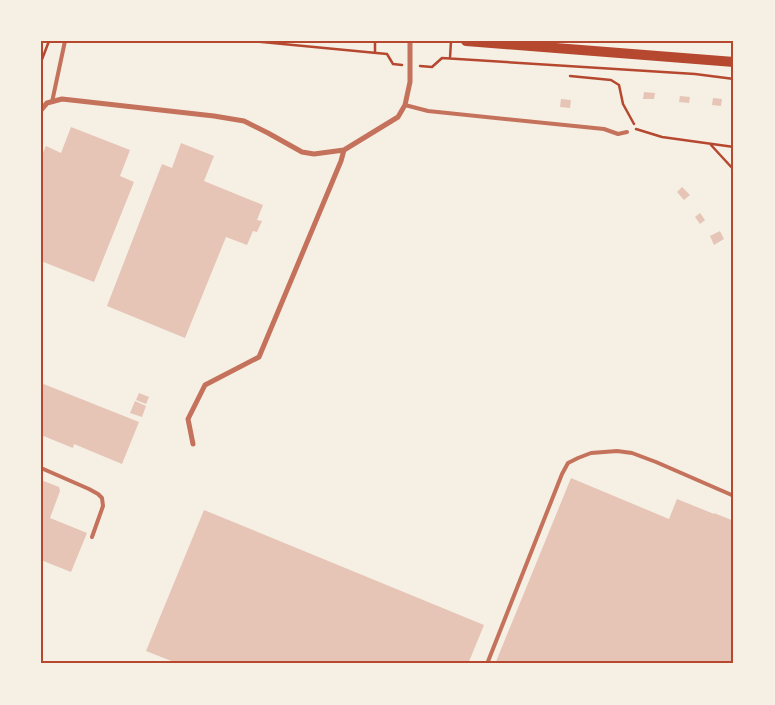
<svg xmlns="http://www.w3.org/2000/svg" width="775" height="705" viewBox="0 0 775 705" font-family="'Archivo Narrow',sans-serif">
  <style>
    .building { fill: #e6c5b7 }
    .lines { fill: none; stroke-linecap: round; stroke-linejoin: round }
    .path { stroke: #b5482f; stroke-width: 2.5 }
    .service { stroke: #c5725c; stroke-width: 4 }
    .minor { stroke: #c5725c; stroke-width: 5 }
    .secondary { stroke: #b5482f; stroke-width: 10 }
    .neatline { fill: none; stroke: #b5482f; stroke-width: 2 }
  </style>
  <rect width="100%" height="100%" fill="#f6efe4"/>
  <!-- building -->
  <path class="building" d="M 644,92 L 655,93 L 654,99 L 643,99 Z
    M 680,96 L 690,97 L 689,103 L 679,102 Z
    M 713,98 L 722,99 L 721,106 L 712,105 Z
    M 561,99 L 571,100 L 570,108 L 560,107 Z
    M 71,127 L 130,150 L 120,176 L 134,182 L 94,282 L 41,261 L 41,157 L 46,146 L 61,153 Z
    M 181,143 L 214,156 L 204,181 L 263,205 L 257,220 L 262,221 L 257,232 L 253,231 L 247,245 L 226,237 L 185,338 L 107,306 L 162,164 L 172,168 Z
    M 682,187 L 690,195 L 684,200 L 677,192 Z
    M 700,213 L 705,220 L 700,224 L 695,217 Z
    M 720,231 L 724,239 L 714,245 L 710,236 Z
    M 41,383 L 139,422 L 122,464 L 74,444 L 73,448 L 41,435 Z
    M 139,393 L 149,397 L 146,404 L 136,400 Z
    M 135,401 L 146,406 L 142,417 L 130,413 Z
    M 571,478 L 669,519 L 677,499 L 714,514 L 714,513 L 734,521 L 734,664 L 495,664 Z
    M 41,480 L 59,487 L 60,491 L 50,518 L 87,533 L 71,572 L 41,560 Z
    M 204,510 L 484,625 L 468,664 L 179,664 L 146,651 Z"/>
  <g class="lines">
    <!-- path -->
    <path class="path" d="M 252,41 L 387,54 L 393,64 L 402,65
      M 375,53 L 375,41
      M 450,58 L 451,41
      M 41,62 L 49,41
      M 420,66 L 432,67 L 442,58 L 695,74 L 734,79
      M 570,76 L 611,80 L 619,85 L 623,104 L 634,124
      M 636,129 L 662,137 L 734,147
      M 711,145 L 734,170"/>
    <!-- service -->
    <path class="service" d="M 52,102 L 65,41
      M 405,105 L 428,111 L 604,129 L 618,134 L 627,132
      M 41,468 L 89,489 L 98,494 L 102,498 L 103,506 L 92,537
      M 487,664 L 562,474 L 568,463 L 578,458 L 591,453 L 617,451 L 632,453 L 656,462 L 734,496"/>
    <!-- minor -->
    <path class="minor" d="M 41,110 L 47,103 L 62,99 L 214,116 L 244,121 L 268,133 L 302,152 L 314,154 L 344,150 L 398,117 L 405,105 L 410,82 L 410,41
      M 193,444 L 188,419 L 205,385 L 259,357 L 341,161 L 344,150"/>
    <!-- secondary -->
    <path class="secondary" d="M 466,41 L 734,62"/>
  </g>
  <!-- border -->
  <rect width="775" height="705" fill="none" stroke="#f6efe4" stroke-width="85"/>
  <rect x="42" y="42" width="690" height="620" class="neatline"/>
</svg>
